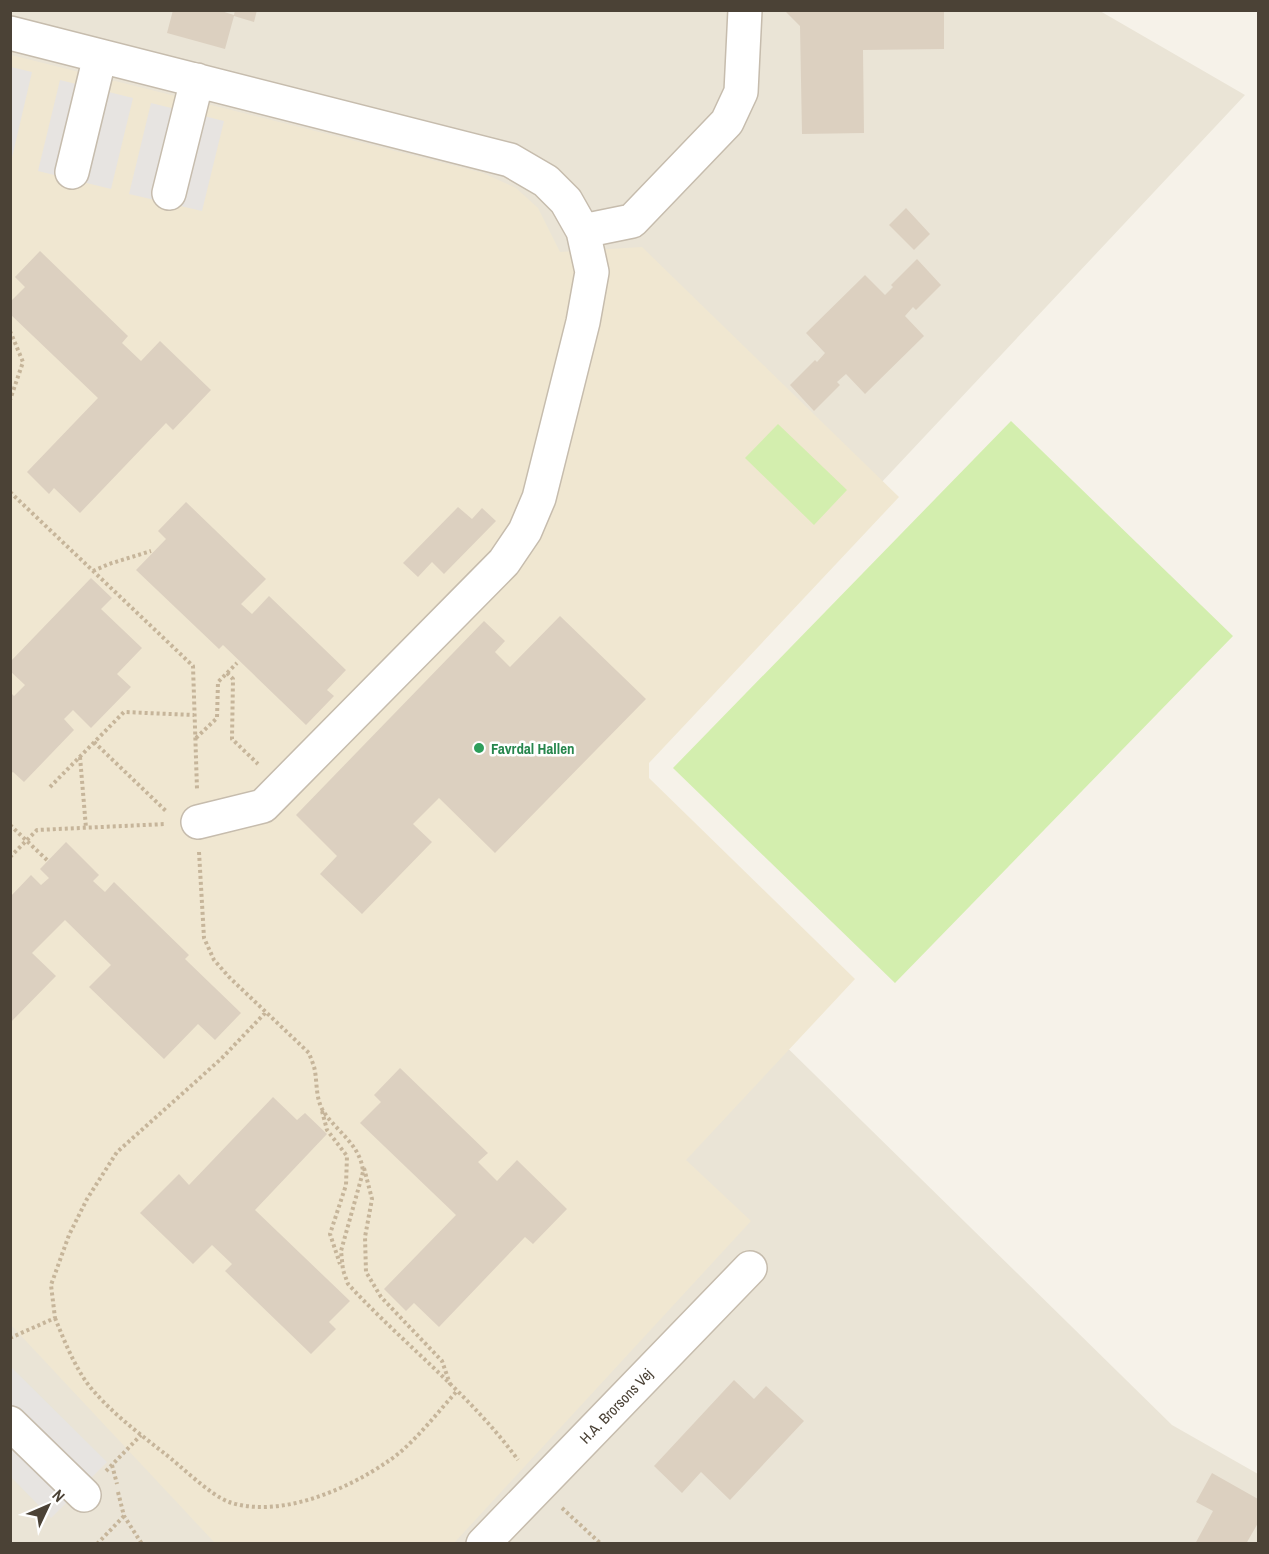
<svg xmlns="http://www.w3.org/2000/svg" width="1269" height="1554" viewBox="0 0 1269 1554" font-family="'Archivo Narrow',sans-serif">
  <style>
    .residential { fill: #eae4d6 }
    .education { fill: #f0e7d1 }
    .pitch { fill: #d3eeae }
    .parking { fill: #e7e4e1 }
    .building { fill: #dcd0c0 }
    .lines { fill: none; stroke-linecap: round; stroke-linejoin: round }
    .minor-casing { stroke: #c6bcad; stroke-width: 36 }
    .path { stroke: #c6b59a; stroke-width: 4; stroke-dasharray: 3 3; stroke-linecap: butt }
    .minor { stroke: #fff; stroke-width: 33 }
    .path-bridge { stroke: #c6b59a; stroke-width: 4; stroke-dasharray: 3 3; stroke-linecap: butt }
    .leisure-dot { fill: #2e9e5b; stroke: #fff; stroke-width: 2 }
    .labels { text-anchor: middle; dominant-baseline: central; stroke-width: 5; stroke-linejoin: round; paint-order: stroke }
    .leisure-label { font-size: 15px; font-weight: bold; fill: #27864d; stroke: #fff; text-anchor: start }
    .street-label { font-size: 15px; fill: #4b4236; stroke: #fff }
  </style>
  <rect width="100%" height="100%" fill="#f6f2e9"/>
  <!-- residential -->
  <path class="residential" d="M 11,11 L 1100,11 L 1245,95 L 560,825 L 1172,1425 L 1258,1474 L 1258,1543 L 11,1544 Z"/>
  <!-- education -->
  <path class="education" d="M 11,55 L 483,173 L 516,188 L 538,208 L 560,252 L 642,247 L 899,497 L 649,763 L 649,778 L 855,979 L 686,1160 L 751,1221 L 454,1543 L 215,1543 L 11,1325 Z"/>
  <!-- pitch -->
  <path class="pitch" d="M 1011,421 L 1233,636 L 895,983 L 673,768 Z
    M 778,424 L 847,490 L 814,525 L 745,458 Z"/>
  <!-- parking -->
  <path class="parking" d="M 11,67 L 32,72 L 11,162 L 10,67 Z
    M 60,80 L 133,98 L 111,189 L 38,171 Z
    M 151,103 L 224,121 L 202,211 L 129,194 Z
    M 10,1366 L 107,1462 L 51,1518 L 11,1477 Z"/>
  <!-- building -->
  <path class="building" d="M 173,10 L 218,10 L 234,15 L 235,10 L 257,10 L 254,22 L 234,16 L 225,49 L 167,33 Z
    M 788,10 L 944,10 L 944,49 L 863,50 L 864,133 L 802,134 L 800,26 L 786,12 Z
    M 906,208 L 930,234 L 914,250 L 889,225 Z
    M 40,251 L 128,336 L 122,343 L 141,361 L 160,341 L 211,390 L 173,430 L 166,423 L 80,513 L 54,488 L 49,494 L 27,472 L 98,398 L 10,314 L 10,302 L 25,287 L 15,277 Z
    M 917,259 L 941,285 L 916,310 L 913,307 L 905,316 L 924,336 L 865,394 L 846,374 L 837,382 L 840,385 L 814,411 L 790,385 L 815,360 L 817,362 L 825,353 L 806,333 L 865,275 L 885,295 L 893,287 L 891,285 Z
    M 186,502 L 266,579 L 241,604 L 252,614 L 269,596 L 346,670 L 327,690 L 334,696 L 306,725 L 223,645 L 219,649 L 136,570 L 166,539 L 158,531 Z
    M 458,507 L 472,519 L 482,508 L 496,521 L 444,574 L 432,562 L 418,577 L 403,563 Z
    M 91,578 L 112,598 L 101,609 L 142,648 L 117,674 L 131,687 L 91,728 L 73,710 L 64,719 L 74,730 L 24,782 L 13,772 L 10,774 L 10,692 L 14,696 L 25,685 L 10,671 L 10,662 Z
    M 560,616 L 646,699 L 495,853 L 439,798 L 413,824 L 432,842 L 362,914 L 320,874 L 337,856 L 296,815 L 484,621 L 505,641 L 495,652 L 510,667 Z
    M 66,842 L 99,875 L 93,881 L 105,892 L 114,882 L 189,955 L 185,959 L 241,1013 L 215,1040 L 198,1024 L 164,1059 L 89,987 L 111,965 L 65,920 L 32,953 L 56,976 L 10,1023 L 10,897 L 31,875 L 41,885 L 49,878 L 40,869 Z
    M 400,1068 L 488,1153 L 478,1162 L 497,1181 L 517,1160 L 567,1209 L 533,1244 L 525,1237 L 439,1327 L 414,1303 L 406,1311 L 384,1289 L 456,1215 L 360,1123 L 381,1102 L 374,1095 Z
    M 273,1097 L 297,1120 L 305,1113 L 327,1134 L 255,1210 L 350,1301 L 329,1322 L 336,1329 L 311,1354 L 225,1271 L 232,1264 L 212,1245 L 193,1264 L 140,1213 L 179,1174 L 189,1185 Z
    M 734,1380 L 754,1399 L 766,1386 L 804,1421 L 730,1500 L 701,1472 L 682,1493 L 654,1466 Z
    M 1212,1473 L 1258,1499 L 1258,1523 L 1246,1544 L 1195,1544 L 1213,1511 L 1196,1502 Z"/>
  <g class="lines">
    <!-- minor casing -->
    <g class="minor-casing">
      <path id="minor" d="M 10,33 L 510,160 L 546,181 L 566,201 L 583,231 L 592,272 L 583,322 L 539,498 L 525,531 L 504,562 L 263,806 L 198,822
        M 72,172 L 100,56
        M 169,193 L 197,80
        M 583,231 L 632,221 L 727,122 L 741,92 L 745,10
        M 10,1423 L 84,1495
        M 483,1544 L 750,1268"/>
    </g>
    <!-- path -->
    <path class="path" d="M 10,331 L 23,362 L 10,400
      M 10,492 L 193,666 L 197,789
      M 93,571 L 109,564 L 151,551
      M 227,673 L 233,679 L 232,739 L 258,764
      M 196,738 L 217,718 L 218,682 L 237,663
      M 94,742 L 167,812
      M 80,757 L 86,828
      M 50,787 L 124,712 L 194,715
      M 199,852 L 204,938 L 214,960 L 230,978 L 309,1053 C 311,1059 314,1065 315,1071 C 317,1084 316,1097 322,1109 C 335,1131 361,1144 363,1172 L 341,1251 L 343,1270 L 348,1284 C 403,1344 470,1394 518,1460
      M 10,857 L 37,830 L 166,824
      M 322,1111 L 327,1130 L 347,1156 L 346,1185 L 330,1234 L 340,1264
      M 364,1168 L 372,1199 L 365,1237 L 366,1272 L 381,1297 L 442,1361 L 450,1384
      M 55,1318 C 64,1340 73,1363 87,1383 C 108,1410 137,1432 164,1453 C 181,1466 210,1495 229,1502 C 279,1519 346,1490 387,1462 C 413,1445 436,1414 457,1391
      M 10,1338 L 55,1318 L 51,1285 L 69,1235 L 87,1199 L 117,1152 L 222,1058 L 266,1012
      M 112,1465 L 117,1484
      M 106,1471 L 141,1435
      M 118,1492 L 124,1516 L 142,1544
      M 562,1508 L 601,1544
      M 97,1544 L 124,1516"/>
    <!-- minor -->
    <use href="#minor" class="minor"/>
    <!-- path-bridge -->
    <path class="path-bridge" d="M 10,825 L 48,861"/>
  </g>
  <!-- markers -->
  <circle class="leisure-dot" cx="479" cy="748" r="6"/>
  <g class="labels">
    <!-- leisure labels -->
    <g class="leisure-label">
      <text x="491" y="748">Favrdal Hallen</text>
    </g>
    <!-- street labels -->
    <g class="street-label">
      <text transform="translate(616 1406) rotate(-46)">H.A. Brorsons Vej</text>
    </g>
  </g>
  <!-- border -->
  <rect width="1269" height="1554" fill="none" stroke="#4b4236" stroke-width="24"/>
  <!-- north arrow -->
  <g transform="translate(48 1506) rotate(46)" stroke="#ffffff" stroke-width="4.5" paint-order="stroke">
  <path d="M0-4.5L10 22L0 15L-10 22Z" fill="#4b4236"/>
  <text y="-9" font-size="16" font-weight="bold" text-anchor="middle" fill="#4b4236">N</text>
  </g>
</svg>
